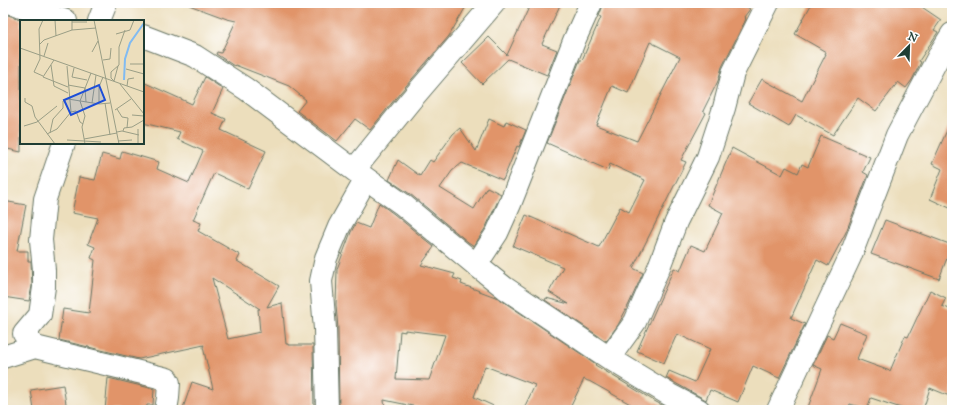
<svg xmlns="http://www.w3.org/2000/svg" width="955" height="413" viewBox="0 0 955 413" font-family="'IM FELL Great Primer',serif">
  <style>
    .building { fill: #e19469; fill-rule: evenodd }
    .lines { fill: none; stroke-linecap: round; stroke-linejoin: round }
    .minor-casing { stroke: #677564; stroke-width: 24 }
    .minor { stroke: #fff; stroke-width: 22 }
    .inset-river { fill: none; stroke: #81bbf2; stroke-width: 2 }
    .inset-road { fill: none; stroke: #9a9e86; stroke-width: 1 }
    .view { fill: #1d4ed8; fill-opacity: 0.15; stroke: #1d4ed8; stroke-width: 2 }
    .inset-edge { fill: none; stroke: #1f3d34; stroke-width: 2 }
  </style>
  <rect width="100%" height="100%" fill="#fff"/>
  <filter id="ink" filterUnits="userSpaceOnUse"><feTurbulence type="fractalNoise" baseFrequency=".025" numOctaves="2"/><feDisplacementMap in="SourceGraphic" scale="8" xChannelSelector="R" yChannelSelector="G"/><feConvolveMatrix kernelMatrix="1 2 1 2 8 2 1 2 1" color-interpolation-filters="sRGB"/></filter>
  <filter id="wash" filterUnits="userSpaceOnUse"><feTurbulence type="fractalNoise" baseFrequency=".012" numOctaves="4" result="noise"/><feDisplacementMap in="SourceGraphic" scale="16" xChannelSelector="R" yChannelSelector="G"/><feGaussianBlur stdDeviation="0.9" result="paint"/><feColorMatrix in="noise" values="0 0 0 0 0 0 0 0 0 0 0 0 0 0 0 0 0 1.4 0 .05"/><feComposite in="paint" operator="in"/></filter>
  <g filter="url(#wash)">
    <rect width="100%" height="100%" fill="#ecdebc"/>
    <g id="blocks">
      <!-- building -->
      <path class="building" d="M 189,3 L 468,3 L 449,36 L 400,93 L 370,130 L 355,119 L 337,141 L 297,111 L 306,100 L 289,86 L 235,65 L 234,66 L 216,54 L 217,52 L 221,53 L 236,21 L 227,19 L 189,5 Z
        M 531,3 L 561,3 L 542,44 L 557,50 L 547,75 L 508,59 L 482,84 L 462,63 L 489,37 L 507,55 Z
        M 603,3 L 740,3 L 750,9 L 744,17 L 746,19 L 722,67 L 718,81 L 703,111 L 706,113 L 681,160 L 686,162 L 633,268 L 643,273 L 629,304 L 618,325 L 606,341 L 545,300 L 546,298 L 569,304 L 549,292 L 563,267 L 513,246 L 526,215 L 599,247 L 620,207 L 629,212 L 645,180 L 610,164 L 608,170 L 547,143 L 580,60 L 582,60 L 601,17 L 599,16 L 602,8 ZM 650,42 L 680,57 L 637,141 L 596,125 L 612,86 L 628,93 Z
        M 812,3 L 916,3 L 941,20 L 934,30 L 938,32 L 919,61 L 921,62 L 912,80 L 906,88 L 898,82 L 876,111 L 858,98 L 833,135 L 796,115 L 789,127 L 748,103 L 762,79 L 802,101 L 826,54 L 825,54 L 826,52 L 795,34 Z
        M 3,12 L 8,15 L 26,21 L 21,21 L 21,152 L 3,148 Z
        M 205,77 L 223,89 L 212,113 L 226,119 L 221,130 L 266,151 L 248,189 L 214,173 L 193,220 L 201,223 L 198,231 L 240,255 L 237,261 L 279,286 L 267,307 L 282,303 L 286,344 L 288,344 L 288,345 L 313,345 L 314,410 L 183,410 L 184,408 L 183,408 L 192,382 L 213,389 L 203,347 L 204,345 L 139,359 L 59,340 L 63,309 L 89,313 L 95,260 L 91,258 L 95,247 L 88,244 L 98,218 L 72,213 L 79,177 L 95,180 L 102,154 L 120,159 L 122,151 L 159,162 L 157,169 L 189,183 L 203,151 L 177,139 L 180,132 L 143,123 L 143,82 L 192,104 ZM 212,278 L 260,309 L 258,309 L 260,332 L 228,339 Z
        M 489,119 L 504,126 L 506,121 L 526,130 L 519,147 L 517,146 L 503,180 L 462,163 L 452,171 L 440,188 L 474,209 L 487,187 L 501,194 L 486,227 L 474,246 L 468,242 L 410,194 L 389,180 L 398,160 L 420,176 L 430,160 L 433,162 L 453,134 L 460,128 L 476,151 Z
        M 952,119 L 952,209 L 930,199 L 942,169 L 932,164 Z
        M 821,136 L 870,157 L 863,172 L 868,175 L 846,232 L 828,266 L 817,260 L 791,318 L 805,324 L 779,378 L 753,366 L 738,402 L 710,390 L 706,400 L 666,378 L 669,371 L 695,382 L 710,349 L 677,334 L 664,363 L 637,351 L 674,268 L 680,271 L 691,245 L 705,251 L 723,213 L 708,205 L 732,148 L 782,175 L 786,167 L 798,173 L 802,164 L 808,167 Z
        M 3,201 L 26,205 L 17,251 L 28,251 L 28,261 L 31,261 L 32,286 L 29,301 L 3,297 Z
        M 379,203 L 394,214 L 434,247 L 421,265 L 455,274 L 453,278 L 462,281 L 461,284 L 498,298 L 596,364 L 595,365 L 656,402 L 672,410 L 641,410 L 589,381 L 588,381 L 584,379 L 569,410 L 523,410 L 535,385 L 485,366 L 474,397 L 502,410 L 432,410 L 384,400 L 385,410 L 339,410 L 338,329 L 336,305 L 337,269 L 351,232 L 356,223 L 369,228 ZM 405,330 L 445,335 L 429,380 L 396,379 L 400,331 L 405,332 Z
        M 885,220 L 952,245 L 939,279 L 871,254 Z
        M 930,290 L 946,298 L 942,306 L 952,310 L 952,397 L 930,388 L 923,410 L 907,410 L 871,398 L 867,409 L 850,404 L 848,410 L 807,410 L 822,369 L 813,365 L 827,335 L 833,338 L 840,323 L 867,334 L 857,359 L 890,371 L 905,336 L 908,337 Z
        M 108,378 L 154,389 L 153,405 L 147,405 L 146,410 L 105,410 Z
        M 63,385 L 67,410 L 34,410 L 31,390 Z"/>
    </g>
  </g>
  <g filter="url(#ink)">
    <use href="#blocks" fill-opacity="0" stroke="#677564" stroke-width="1"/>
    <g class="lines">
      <!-- minor casing -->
      <g class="minor-casing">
        <path id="minor" d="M 12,3 L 66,21
          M 99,21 L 106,3
          M 143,36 L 195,56 L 246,89 L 354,170 L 402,204 L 476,265 L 505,288 L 609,358 L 670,395 L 699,410
          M 354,170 L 410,101 L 494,3
          M 476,265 L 497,233 L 510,204 L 574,41 L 591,3
          M 35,347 L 151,375 L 167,379 L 169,383 L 168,398 L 166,410
          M 3,357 L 35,347 L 24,334 L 40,315 L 44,287 L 44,270 L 41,240 L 45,199 L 64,143
          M 609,358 L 635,322 L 659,267 L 676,222 L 708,157 L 724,108 L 733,73 L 768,3
          M 327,410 L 325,329 L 321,281 L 326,258 L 339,227 L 366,179
          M 778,410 L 850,257 L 897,135 L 942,50 L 952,34"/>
      </g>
      <!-- minor -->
      <use href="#minor" class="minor"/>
    </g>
  </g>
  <!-- overview -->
  <g transform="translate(20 20)">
    <rect width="124" height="124" fill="#ecdebc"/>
    <path class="inset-river" d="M 104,60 L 105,39 L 110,23 L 124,3"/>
    <path class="inset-road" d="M 23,0 L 19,9 L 20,39 L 14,52 L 23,56M 35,0 L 36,16M 74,0 L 99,124M 52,2 L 67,2M 52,10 L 76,8M 96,14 L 110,10 L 114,0M 19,25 L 24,20 L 52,10 L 52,0M 0,28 L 124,72M 72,32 L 78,21M 24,36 L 28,23M 34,40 L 23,57 L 48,67M 83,40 L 90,39 L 91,28M 110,44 L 124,44M 31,45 L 34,66 L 48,73M 54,48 L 52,57 L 67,60M 106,49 L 124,54M 94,61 L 91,58 L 91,52 L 99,45 L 99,27 L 105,10M 94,61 L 98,46M 100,64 L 124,94M 48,65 L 65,68 L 66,82M 107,66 L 108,59 L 114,58M 5,78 L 5,82 L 12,86 L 15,97 L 35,124M 48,79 L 79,84 L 90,83M 60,81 L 65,96 L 62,107 L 65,124M 60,81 L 71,53M 72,83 L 76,55M 85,83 L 90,115M 79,84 L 79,67 L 83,57M 97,89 L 102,97 L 108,98 L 107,108M 95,90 L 111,79M 51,92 L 56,91 L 60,102 L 63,104M 112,95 L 124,96M 4,106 L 17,102 L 37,86M 118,109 L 118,124M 103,111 L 104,108 L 112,107 L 124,100M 97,112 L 102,111 L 119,115M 30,113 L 33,99 L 43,88 L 43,81 L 48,79M 27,114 L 37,109 L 51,92 L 47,46M 64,119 L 97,113M 47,120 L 81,122M 98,121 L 112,120"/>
    <path class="view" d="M 79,65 L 85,80 L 51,95 L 44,80 Z"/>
    <rect width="124" height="124" class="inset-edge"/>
  </g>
  <!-- margin -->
  <rect width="955" height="413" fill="none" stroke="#fff" stroke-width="16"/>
  <!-- north arrow -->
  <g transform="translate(909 46) rotate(23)" stroke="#ffffff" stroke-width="3" paint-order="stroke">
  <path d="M0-3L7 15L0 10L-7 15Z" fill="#1f3d34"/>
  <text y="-6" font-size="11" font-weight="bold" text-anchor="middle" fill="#1f3d34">N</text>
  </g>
</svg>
